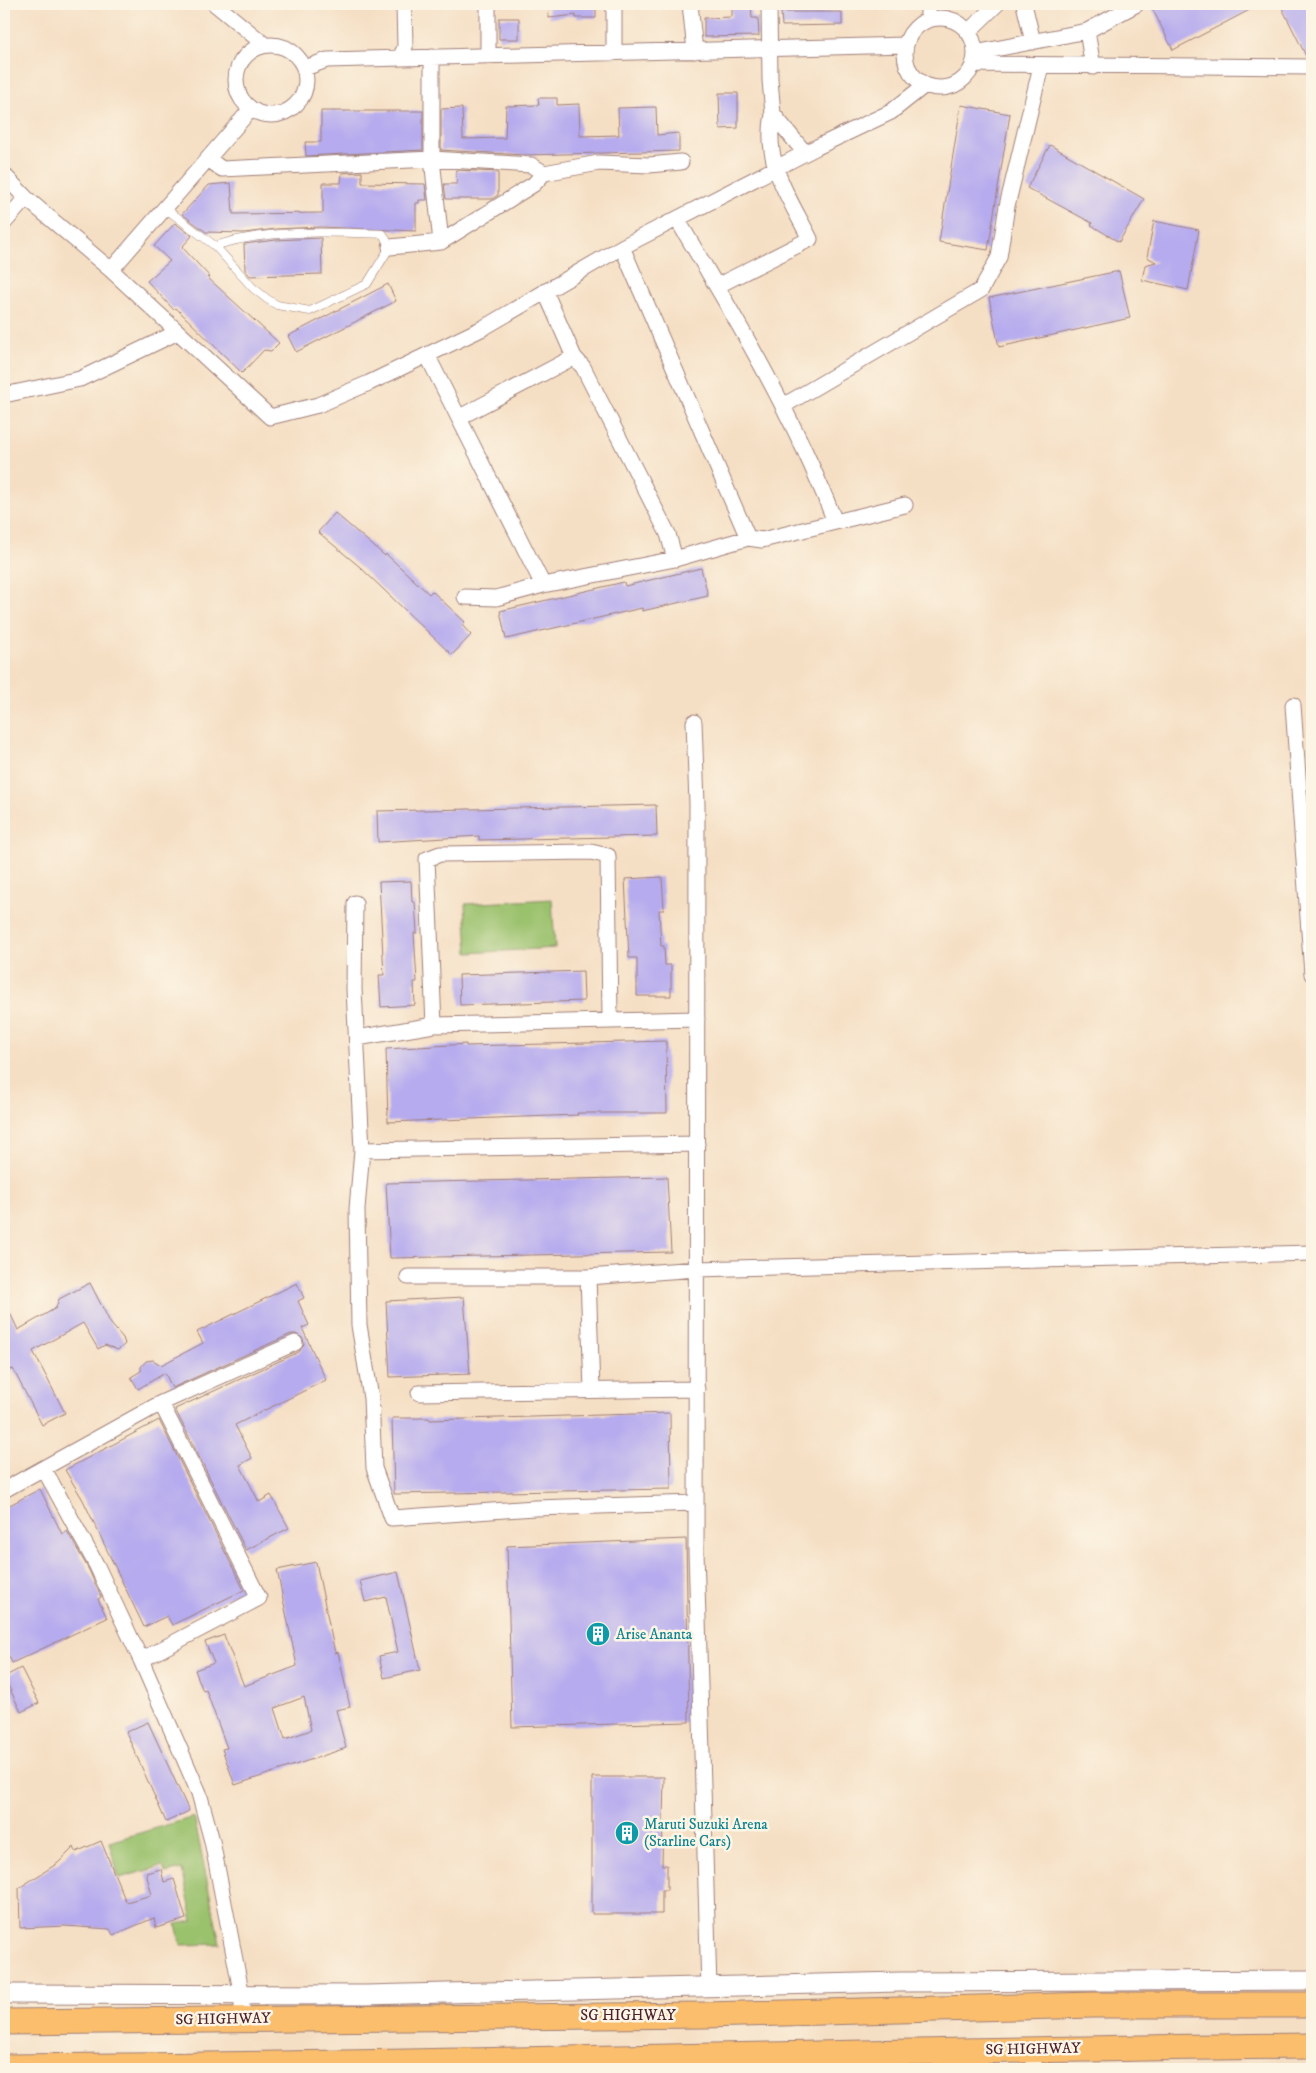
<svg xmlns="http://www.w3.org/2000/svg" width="1316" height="2073" viewBox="0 0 1316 2073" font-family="'IM FELL DW Pica',serif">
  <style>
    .green { fill: #9ac16c; stroke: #72704c }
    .building { fill: #b6abee; fill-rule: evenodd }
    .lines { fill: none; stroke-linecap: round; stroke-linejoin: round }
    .service-casing { stroke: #a07f78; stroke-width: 9 }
    .minor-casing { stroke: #a07f78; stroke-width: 17 }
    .tertiary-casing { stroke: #a07f78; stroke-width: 21 }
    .trunk-casing { stroke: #a07f78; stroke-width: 27 }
    .path { stroke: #a07f78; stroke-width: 3; stroke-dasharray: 4 4; stroke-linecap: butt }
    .service { stroke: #fff; stroke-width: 8 }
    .minor { stroke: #fff; stroke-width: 15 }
    .tertiary { stroke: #fff; stroke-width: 19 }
    .trunk { stroke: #fabe6d; stroke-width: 25 }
    .labels { text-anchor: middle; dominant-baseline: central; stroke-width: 5; stroke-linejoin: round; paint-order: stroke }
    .culture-label { font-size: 15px; fill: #0d838f; stroke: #fcf5e5; text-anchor: start }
    .street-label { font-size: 15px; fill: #4a1f2b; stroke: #fcf5e5 }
  </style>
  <rect width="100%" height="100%" fill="#fcf5e5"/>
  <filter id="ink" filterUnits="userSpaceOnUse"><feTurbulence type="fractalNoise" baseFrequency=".02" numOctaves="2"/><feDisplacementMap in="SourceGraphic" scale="10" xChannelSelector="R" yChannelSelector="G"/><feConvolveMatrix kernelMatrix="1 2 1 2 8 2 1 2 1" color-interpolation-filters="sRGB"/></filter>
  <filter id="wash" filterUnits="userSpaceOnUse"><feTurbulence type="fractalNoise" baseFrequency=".0096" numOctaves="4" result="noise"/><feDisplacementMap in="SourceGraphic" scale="20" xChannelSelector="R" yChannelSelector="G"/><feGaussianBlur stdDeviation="1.12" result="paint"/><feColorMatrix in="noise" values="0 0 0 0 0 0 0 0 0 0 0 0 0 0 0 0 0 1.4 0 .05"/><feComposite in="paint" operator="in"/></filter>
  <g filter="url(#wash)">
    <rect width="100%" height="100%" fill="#f5dfc4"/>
    <!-- green -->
    <path class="green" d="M 552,899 L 555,948 L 468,953 L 465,904 Z
      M 194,1817 L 220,1944 L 181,1945 L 176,1924 L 193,1921 L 182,1869 L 165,1873 L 163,1866 L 119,1878 L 109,1842 Z"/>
    <g id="blocks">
      <!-- building -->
      <path class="building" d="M 548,4 L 596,4 L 596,18 L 576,18 L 576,15 L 549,18 Z
        M 732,4 L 751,4 L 752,18 L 758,18 L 759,36 L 704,37 L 704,18 L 732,17 Z
        M 1150,4 L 1261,4 L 1173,50 Z
        M 1280,4 L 1312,4 L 1312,58 L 1307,58 Z
        M 781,12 L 842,12 L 842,25 L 782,26 Z
        M 499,18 L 519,18 L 519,39 L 499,39 Z
        M 719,93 L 738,93 L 738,128 L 720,129 Z
        M 538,98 L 557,98 L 557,105 L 579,104 L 580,136 L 619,135 L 618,108 L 656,107 L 657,135 L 679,133 L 679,151 L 525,155 L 441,150 L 441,109 L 462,108 L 463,139 L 505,138 L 506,106 L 539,105 Z
        M 961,105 L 1010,114 L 988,250 L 939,242 Z
        M 321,111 L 423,111 L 423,150 L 306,156 L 305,142 L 321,142 Z
        M 1050,145 L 1144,199 L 1119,242 L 1091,225 L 1092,223 L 1027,188 Z
        M 456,170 L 498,172 L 498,195 L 492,199 L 446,199 L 444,184 L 457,184 Z
        M 362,172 L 362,183 L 425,184 L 427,200 L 419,200 L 419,203 L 416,203 L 416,231 L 320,227 L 276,229 L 244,233 L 206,232 L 182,214 L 209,185 L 231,183 L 233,214 L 323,213 L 323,183 L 341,183 L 342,173 Z
        M 1154,221 L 1199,230 L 1188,290 L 1142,280 L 1145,265 L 1156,262 L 1147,257 Z
        M 175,223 L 192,236 L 182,247 L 210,277 L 207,277 L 279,343 L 271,351 L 264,350 L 242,373 L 176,308 L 174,310 L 147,281 L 170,261 L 154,246 Z
        M 321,238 L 322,274 L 250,276 L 245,270 L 244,244 L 276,240 Z
        M 1119,271 L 1130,318 L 999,347 L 989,298 Z
        M 388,284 L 396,301 L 296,352 L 288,336 Z
        M 335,513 L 385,556 L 386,554 L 429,594 L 432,591 L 465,622 L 462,625 L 471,635 L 452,655 L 360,567 L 318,532 Z
        M 701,568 L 708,596 L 642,611 L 642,608 L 506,639 L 500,611 L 624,582 L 625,586 Z
        M 656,805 L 657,836 L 479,840 L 479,836 L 378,842 L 377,811 Z
        M 662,877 L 664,910 L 659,910 L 661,946 L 664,946 L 665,965 L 671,965 L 671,996 L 637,996 L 637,958 L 629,958 L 625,879 Z
        M 411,881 L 412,902 L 415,902 L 417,933 L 414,933 L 417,982 L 414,982 L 415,1005 L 381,1007 L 379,975 L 384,975 L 379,882 Z
        M 583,971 L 584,1001 L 460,1005 L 459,975 Z
        M 666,1041 L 667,1113 L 577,1113 L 578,1115 L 388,1122 L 386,1049 L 466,1044 L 466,1046 Z
        M 667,1177 L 671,1252 L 390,1258 L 386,1183 Z
        M 90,1283 L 111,1324 L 123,1338 L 125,1344 L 118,1350 L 105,1345 L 98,1349 L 83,1323 L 33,1351 L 65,1413 L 42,1425 L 13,1369 L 9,1370 L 4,1360 L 4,1300 L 18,1330 L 56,1308 L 59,1299 Z
        M 297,1283 L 304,1298 L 298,1301 L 309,1325 L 302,1328 L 326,1380 L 235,1425 L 252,1458 L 240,1465 L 259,1502 L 271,1495 L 289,1528 L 246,1550 L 175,1409 L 299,1352 L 304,1344 L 303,1339 L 296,1334 L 291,1334 L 172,1388 L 165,1373 L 138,1389 L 131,1377 L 141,1371 L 141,1367 L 146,1361 L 153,1360 L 161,1365 L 203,1343 L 197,1332 Z
        M 464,1297 L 470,1374 L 390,1377 L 386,1301 Z
        M 670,1413 L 671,1489 L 394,1494 L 392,1418 L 429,1418 L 430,1420 Z
        M 159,1420 L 244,1590 L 172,1625 L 167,1616 L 144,1627 L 83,1500 L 65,1470 Z
        M 40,1489 L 62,1534 L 67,1531 L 89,1570 L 101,1597 L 98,1599 L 107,1618 L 12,1663 L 4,1646 L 4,1508 Z
        M 686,1539 L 689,1722 L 512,1727 L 507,1546 Z
        M 316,1562 L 335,1653 L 338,1652 L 350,1707 L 336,1710 L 346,1748 L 235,1785 L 222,1749 L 227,1748 L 206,1690 L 203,1691 L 195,1670 L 214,1663 L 205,1642 L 224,1635 L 244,1686 L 297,1666 L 277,1570 ZM 304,1697 L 311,1730 L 285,1739 L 275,1708 Z
        M 398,1572 L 420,1670 L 384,1678 L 379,1656 L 398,1652 L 386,1597 L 365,1602 L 360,1581 Z
        M 21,1668 L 39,1703 L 21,1712 L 4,1677 Z
        M 148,1722 L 189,1811 L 166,1822 L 126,1732 Z
        M 592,1777 L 664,1777 L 662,1865 L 667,1865 L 667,1890 L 662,1890 L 662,1914 L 592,1914 Z
        M 101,1841 L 126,1902 L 152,1895 L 146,1873 L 161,1869 L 164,1882 L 174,1879 L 186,1919 L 156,1928 L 154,1918 L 113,1935 L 110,1929 L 65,1926 L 20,1928 L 19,1888 L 58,1863 L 74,1847 L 76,1852 Z"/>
    </g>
  </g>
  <g filter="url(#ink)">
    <use href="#blocks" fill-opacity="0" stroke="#a07f78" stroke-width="1"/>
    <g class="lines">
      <!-- service casing -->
      <g class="service-casing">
        <path id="service" d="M 165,208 L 215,246 L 253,288 L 267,299 L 277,305 L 310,311 L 367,284 L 390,247 L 383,234 C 331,232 264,229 215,246"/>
      </g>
      <!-- minor casing -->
      <g class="minor-casing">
        <path id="minor" d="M 215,4 L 265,45
          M 488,4 L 488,56
          M 690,4 L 695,51
          M 769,4 L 770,80 L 773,114 L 805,153
          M 1024,4 L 1033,42
          M905 53a35 35 0 1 1 70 0a35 35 0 1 1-70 0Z
          M 928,20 L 928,4
          M 1087,31 L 1093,67
          M 968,32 L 997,4
          M236 80a35 35 0 1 1 70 0a35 35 0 1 1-70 0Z
          M 614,53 L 614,4
          M 975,53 L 1087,31 L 1137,4
          M 432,57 L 432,159 L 441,242
          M 400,58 L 405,47 L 404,4
          M 974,64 L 1312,67
          M 305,68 L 327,60 L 906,45
          M 208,159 L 222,169 L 432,159 L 531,165 L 544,173
          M 4,175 L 26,198 L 111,270 L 270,417 L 318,405 L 369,383 L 483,328 L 622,247 L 817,147 L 891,112 L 925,85
          M 677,219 C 735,317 794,415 835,522
          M 4,223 L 26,198
          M 390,247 L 441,242 L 534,184 L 544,173 L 599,163 L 649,165 L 681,162
          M 622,247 L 748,538
          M 111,270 L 251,109
          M 717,286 L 810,239 C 789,197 763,163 773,114
          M 545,291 L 574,357 L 583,367 L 668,534 L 675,559
          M 427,355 L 543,585
          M 4,395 L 80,379 L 178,332
          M 783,406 L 981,290 L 999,257 L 1007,206 L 1041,66
          M 460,417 L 574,357
          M 465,597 L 496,598 L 543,585 L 675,559 L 748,538 L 762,540 L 905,505
          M 1293,705 L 1312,974
          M 694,722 L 697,804 L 696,1551 L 709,1988
          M 355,903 L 354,989 L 362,1150 L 357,1209 L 359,1325 L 371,1398 L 374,1468 L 392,1518 L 535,1508 L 696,1503
          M 434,1025 L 427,859 L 440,854 L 591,852 L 608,856 L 610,1020
          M 357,1038 L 434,1025 L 697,1019
          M 362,1150 L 697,1144
          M 408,1277 L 588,1277 L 697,1269 L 1312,1253
          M 588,1277 L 592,1390
          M 419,1393 L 697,1389
          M 161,1403 L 295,1343
          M 44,1469 L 97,1566 L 141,1660
          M 4,1490 L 161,1403 L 259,1598 L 141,1660 L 199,1793 L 212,1841 L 242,1996 L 242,2018
          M 1034,2049 L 1034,2069"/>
      </g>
      <!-- tertiary casing -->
      <g class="tertiary-casing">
        <path id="tertiary" d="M 4,1994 L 366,1995 L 900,1982 L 1312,1980"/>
      </g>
      <!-- trunk casing -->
      <g class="trunk-casing">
        <path id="trunk" d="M 4,2022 L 705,2015 L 1094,2005 L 1312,2005
          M 4,2067 C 440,2065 876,2050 1312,2046"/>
      </g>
      <!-- path -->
      <path class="path" d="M 1312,547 L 1312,546"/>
      <!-- service -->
      <use href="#service" class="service"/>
      <!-- minor -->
      <use href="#minor" class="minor"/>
      <!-- tertiary -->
      <use href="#tertiary" class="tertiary"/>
      <!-- trunk -->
      <use href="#trunk" class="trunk"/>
    </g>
  </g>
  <!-- icons -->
  <defs>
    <g id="building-disc" transform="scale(1.25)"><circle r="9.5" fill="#0f9aa8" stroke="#fcf5e5"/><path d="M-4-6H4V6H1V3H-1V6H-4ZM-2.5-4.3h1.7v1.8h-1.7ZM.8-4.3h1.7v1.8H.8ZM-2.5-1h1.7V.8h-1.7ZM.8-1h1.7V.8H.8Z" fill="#fff"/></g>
  </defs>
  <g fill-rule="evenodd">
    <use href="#building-disc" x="598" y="1634"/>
    <use href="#building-disc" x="627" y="1833"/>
  </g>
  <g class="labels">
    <!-- culture labels -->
    <g class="culture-label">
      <text x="616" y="1634">Arise Ananta</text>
      <text x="644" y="1824">Maruti Suzuki Arena<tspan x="644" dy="17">(Starline Cars)</tspan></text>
    </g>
    <!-- street labels -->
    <g class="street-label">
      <text x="628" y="2015">SG HIGHWAY</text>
      <text transform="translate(223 2019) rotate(-1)">SG HIGHWAY</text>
      <text transform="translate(1033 2049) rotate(-1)">SG HIGHWAY</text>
    </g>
  </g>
  <!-- margin -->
  <rect width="1316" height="2073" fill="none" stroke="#fcf5e5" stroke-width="20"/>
</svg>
